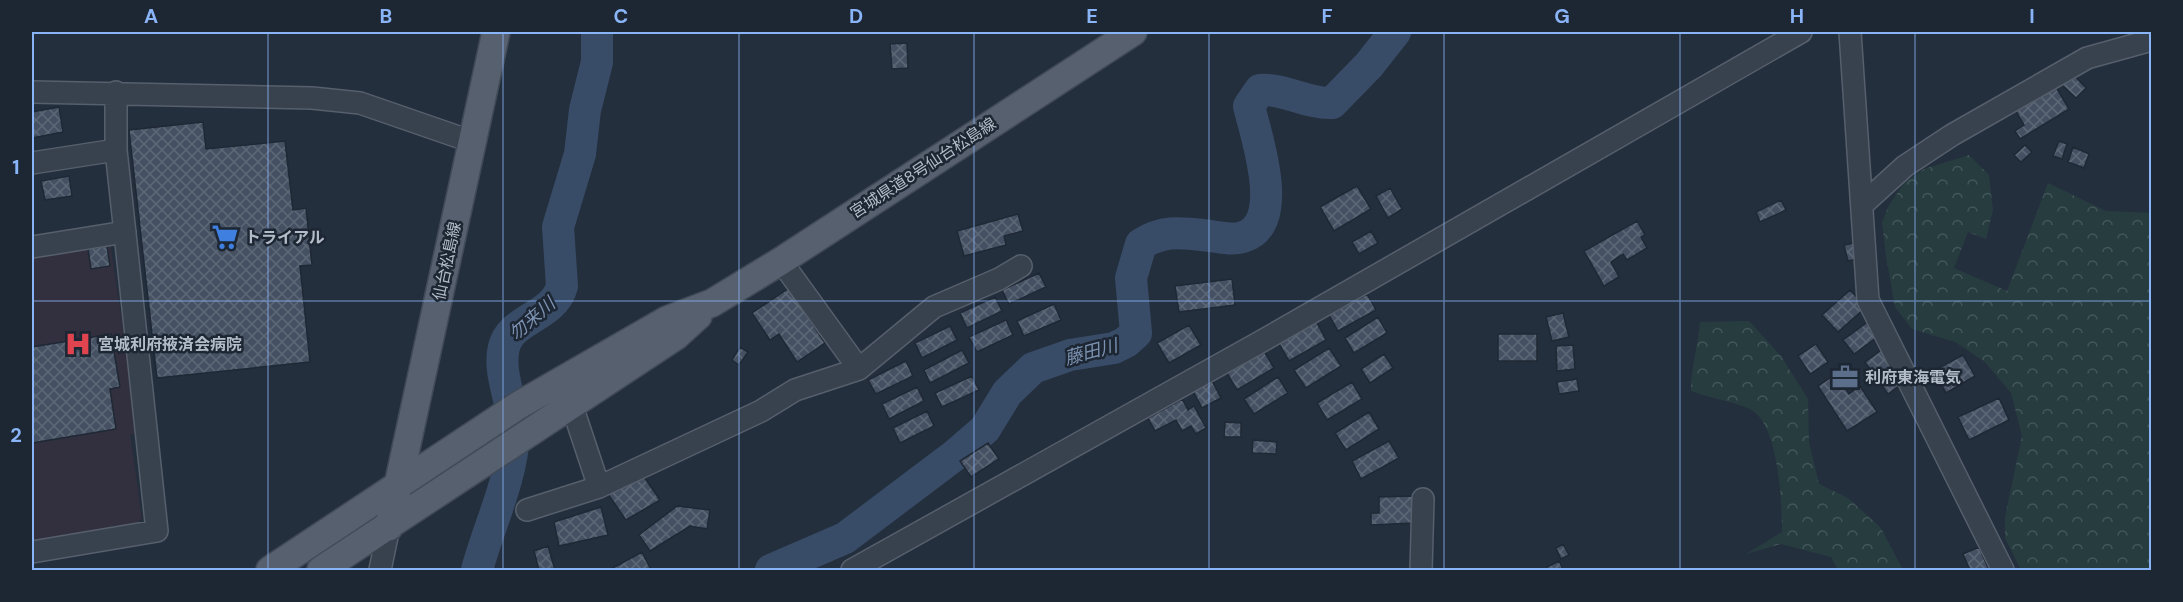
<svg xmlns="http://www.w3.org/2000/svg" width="2183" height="602" viewBox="0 0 2183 602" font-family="'DM Sans','Noto Sans JP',sans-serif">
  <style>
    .medical { fill: #32303f }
    .forest { fill: url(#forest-crowns) }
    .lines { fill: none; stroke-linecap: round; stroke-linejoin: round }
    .river { stroke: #394c67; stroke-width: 32 }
    .building { fill: url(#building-cross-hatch); stroke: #1f2835; stroke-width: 1.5 }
    .minor-casing { stroke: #565f6c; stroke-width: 24 }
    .major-casing { stroke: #414a57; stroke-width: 30 }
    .minor { stroke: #38414e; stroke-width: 21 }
    .major { stroke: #56606e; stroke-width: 27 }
    .grid { fill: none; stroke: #8ab4f8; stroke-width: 1.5; stroke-opacity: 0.55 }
    .labels { text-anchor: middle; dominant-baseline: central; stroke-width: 5; stroke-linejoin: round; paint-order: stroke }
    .street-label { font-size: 16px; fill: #b4bcc9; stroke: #1d2633 }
    .poi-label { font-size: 16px; font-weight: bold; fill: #b4bcc9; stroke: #1d2633; text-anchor: start }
    .water-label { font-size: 18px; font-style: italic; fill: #7c92b1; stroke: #1d2633 }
    .neatline { fill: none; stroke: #8ab4f8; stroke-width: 2 }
    .grid-label { font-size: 20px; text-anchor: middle; font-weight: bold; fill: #8ab4f8 }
  </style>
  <defs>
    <pattern id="forest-crowns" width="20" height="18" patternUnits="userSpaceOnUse" patternTransform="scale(1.5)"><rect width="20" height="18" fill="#263c3f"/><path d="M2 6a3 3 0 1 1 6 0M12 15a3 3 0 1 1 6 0" fill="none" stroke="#435659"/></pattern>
    <pattern id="building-cross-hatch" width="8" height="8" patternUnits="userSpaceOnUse" patternTransform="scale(1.5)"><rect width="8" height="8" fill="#455162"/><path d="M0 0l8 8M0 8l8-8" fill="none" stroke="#5d6877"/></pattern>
  </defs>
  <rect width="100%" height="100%" fill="#242f3e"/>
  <!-- medical -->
  <path class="medical" d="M 110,243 L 139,433 L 130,434 L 142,519 L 136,523 L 32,541 L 32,255 Z"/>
  <!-- forest -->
  <path class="forest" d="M 1969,155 L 1989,175 L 1993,210 L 1986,239 L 1968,232 L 1954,268 L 2007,291 L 2048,183 L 2106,211 L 2151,213 L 2151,570 L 2021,570 L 2005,538 L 2005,517 L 2022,436 L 2011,393 L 1985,362 L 1955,342 L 1912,329 L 1895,307 L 1886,256 L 1882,222 L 1889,205 L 1905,182 L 1924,169 Z
    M 1749,321 L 1781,356 L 1808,399 L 1809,442 L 1819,484 L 1848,498 L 1881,528 L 1903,570 L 1838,570 L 1831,557 L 1781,544 L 1746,554 L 1782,532 C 1782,504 1779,423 1750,409 C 1732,401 1710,398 1691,391 C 1691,367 1698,346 1700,322 Z"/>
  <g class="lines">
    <!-- river -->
    <path class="river" d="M 477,570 C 489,525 512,480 514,433 C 515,405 497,375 504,347 C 511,318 554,317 562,286 L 558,227 L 580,154 L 585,110 L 597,62 L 597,32
      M 771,570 L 845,538 L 955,455 L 985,429 L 1007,393 L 1033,368 L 1070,355 L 1114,348 L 1126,342 L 1136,333 L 1131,278 L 1141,244 C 1162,231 1178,232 1202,235 C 1214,236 1232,241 1243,237 C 1287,224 1256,136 1249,106 L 1260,90 C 1284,88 1307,104 1332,103 L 1369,65 L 1395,32"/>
  </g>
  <!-- building -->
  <path class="building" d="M 907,43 L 908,68 L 892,69 L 890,44 Z
    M 2073,74 L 2086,88 L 2076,98 L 2062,85 Z
    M 2056,87 L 2069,109 L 2020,139 L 2015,131 L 2024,125 L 2016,111 Z
    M 59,107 L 63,132 L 32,138 L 32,112 Z
    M 203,122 L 206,149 L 285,141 L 293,210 L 306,208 L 312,265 L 300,266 L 310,362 L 157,378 L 129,130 Z
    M 2059,141 L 2067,144 L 2062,159 L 2053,156 Z
    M 2025,145 L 2032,152 L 2021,162 L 2014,155 Z
    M 2073,147 L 2089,154 L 2084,168 L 2068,162 Z
    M 69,176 L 72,196 L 45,200 L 41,181 Z
    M 1357,186 L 1371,209 L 1334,231 L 1320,207 Z
    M 1390,188 L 1402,209 L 1388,218 L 1376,196 Z
    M 1781,200 L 1786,210 L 1760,222 L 1756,212 Z
    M 1018,214 L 1023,231 L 1004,236 L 1006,245 L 964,256 L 957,231 Z
    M 1637,221 L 1645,235 L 1641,237 L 1647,248 L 1627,260 L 1623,254 L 1611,262 L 1619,277 L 1604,286 L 1584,251 Z
    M 1371,231 L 1378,243 L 1359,254 L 1352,242 Z
    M 1854,243 L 1857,259 L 1848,261 L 1844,245 Z
    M 107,246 L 110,266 L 91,269 L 88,249 Z
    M 1039,273 L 1046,287 L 1009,304 L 1002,290 Z
    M 1232,279 L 1235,305 L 1179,312 L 1175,286 Z
    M 789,288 L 825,343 L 797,362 L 779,334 L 770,340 L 752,313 Z
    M 1850,290 L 1866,307 L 1838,332 L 1822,315 Z
    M 1367,294 L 1376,310 L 1338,331 L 1329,315 Z
    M 995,297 L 1002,311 L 967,328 L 960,313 Z
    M 1054,304 L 1061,320 L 1024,336 L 1017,321 Z
    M 1563,313 L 1569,337 L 1552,341 L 1546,317 Z
    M 1378,317 L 1387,333 L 1354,353 L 1345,338 Z
    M 1006,320 L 1013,335 L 977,352 L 969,337 Z
    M 1316,321 L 1326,340 L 1289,361 L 1278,342 Z
    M 1869,321 L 1880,335 L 1854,354 L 1843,340 Z
    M 1189,325 L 1201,345 L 1169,363 L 1157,343 Z
    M 950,326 L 957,340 L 922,358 L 915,343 Z
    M 111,334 L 120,387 L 110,389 L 116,429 L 32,443 L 32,347 Z
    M 1498,334 L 1537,334 L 1537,361 L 1498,361 Z
    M 1816,344 L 1828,362 L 1810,374 L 1798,356 Z
    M 1573,345 L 1575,369 L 1557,371 L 1556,346 Z
    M 740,347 L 748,352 L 739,365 L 732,360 Z
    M 1329,348 L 1341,366 L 1306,388 L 1294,370 Z
    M 1883,349 L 1906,381 L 1888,394 L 1865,362 Z
    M 962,350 L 969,363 L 930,383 L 924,370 Z
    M 1264,351 L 1274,368 L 1237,390 L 1227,373 Z
    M 1384,354 L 1393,368 L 1370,383 L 1361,369 Z
    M 1963,355 L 1975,376 L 1946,393 L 1933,371 Z
    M 906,361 L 913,376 L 876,394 L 868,380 Z
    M 1836,374 L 1849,394 L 1860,386 L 1877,412 L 1847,431 L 1818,386 Z
    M 972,376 L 979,390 L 942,407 L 935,393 Z
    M 1278,377 L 1288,393 L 1254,414 L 1244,399 Z
    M 1577,379 L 1579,391 L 1559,394 L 1557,382 Z
    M 1212,381 L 1221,398 L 1202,408 L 1193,391 Z
    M 1352,382 L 1362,399 L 1327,420 L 1317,403 Z
    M 917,387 L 924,401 L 889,419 L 882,404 Z
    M 1999,398 L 2009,420 L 1969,440 L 1958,417 Z
    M 1182,399 L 1188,410 L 1194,406 L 1206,428 L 1196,434 L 1191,426 L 1182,431 L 1176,420 L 1155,431 L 1148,418 Z
    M 927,411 L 934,426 L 900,443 L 893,428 Z
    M 1369,412 L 1379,429 L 1346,450 L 1335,433 Z
    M 1225,422 L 1241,423 L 1241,437 L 1224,437 Z
    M 1253,440 L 1277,442 L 1276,454 L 1252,453 Z
    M 1389,441 L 1399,458 L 1361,479 L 1352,461 Z
    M 988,443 L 999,459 L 971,477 L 960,461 Z
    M 642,474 L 660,500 L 626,520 L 608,494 Z
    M 1413,496 L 1413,523 L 1371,525 L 1371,513 L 1379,513 L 1379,497 Z
    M 677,506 L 710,510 L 707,529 L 690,526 L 650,551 L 639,535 Z
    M 601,507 L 608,535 L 559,546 L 554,522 Z
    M 1563,544 L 1569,555 L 1561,559 L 1556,548 Z
    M 548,546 L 555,570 L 539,570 L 534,551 Z
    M 1979,547 L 1989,570 L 1970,570 L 1963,554 Z
    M 642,552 L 651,570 L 612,570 L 611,569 Z
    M 1559,561 L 1563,569 L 1548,570 L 1547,567 Z"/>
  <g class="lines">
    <!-- minor casing -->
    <g class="minor-casing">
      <path id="minor" d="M 1850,32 L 1868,300 L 2003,570
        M 32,92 L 312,98 L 360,103 L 473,142
        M 32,163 L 116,150
        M 1862,205 L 1905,166 L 1952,135 L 2087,58 L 2152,40
        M 32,247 L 125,232
        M 781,261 L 859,369
        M 572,406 L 599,487
        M 527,510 L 599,487 L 761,411 L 795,390 L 859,369 L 934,307 L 999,279 L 1021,266
        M 32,552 L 157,531 L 116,150 L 116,92
        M 380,570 L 389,527
        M 852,570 L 1262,341 L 1801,32
        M 1421,570 L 1423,499"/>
    </g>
    <!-- major casing -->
    <g class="major-casing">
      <path id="major" d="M 389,527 L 496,32
        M 270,570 L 519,405 L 667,320 L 712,303 L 781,261 L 1133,32
        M 321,570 L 676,336 L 698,316"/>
    </g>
    <!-- minor -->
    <use href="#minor" class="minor"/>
    <!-- major -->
    <use href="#major" class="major"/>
  </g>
  <!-- grid -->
  <path class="grid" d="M 268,32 L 268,570M 503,32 L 503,570M 739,32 L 739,570M 974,32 L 974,570M 1209,32 L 1209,570M 1444,32 L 1444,570M 1680,32 L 1680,570M 1915,32 L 1915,570M 32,301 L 2152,301"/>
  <!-- icons -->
  <defs>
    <g id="supermarket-bare" transform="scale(2.07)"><path d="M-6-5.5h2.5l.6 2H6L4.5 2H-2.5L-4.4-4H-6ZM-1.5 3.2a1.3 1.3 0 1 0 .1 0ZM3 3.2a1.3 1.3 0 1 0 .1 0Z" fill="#3f7fe0" stroke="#1d2633" stroke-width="2.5" paint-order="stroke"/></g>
    <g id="hospital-bare" transform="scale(2.07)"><path d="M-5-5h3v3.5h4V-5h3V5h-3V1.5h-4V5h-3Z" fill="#e0444e" stroke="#1d2633" stroke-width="2.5" paint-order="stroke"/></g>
    <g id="office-bare" transform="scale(2.07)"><path d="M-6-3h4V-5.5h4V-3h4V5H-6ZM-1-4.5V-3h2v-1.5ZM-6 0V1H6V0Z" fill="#5c6f8a" stroke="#1d2633" stroke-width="2.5" paint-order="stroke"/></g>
  </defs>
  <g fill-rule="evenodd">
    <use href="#supermarket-bare" x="225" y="237"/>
    <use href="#hospital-bare" x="78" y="344"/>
    <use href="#office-bare" x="1845" y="377"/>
  </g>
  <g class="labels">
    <!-- street labels -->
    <g class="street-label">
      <text transform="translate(923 168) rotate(-33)">宮城県道8号仙台松島線</text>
      <text transform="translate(447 261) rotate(-78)">仙台松島線</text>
    </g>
    <!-- poi labels -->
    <g class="poi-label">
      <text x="245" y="237">トライアル</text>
      <text x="98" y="344">宮城利府掖済会病院</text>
      <text x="1865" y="377">利府東海電気</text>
    </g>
    <!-- water labels -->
    <g class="water-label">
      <text transform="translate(532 319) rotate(-41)">勿来川</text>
      <text transform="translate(1091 352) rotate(-15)">藤田川</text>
    </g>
  </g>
  <!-- border -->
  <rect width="2183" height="602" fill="none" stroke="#1d2633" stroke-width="66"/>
  <rect x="33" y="33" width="2117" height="536" class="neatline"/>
  <g class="grid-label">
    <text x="151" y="23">A</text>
    <text x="386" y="23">B</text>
    <text x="621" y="23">C</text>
    <text x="856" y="23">D</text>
    <text x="1092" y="23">E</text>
    <text x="1327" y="23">F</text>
    <text x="1562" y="23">G</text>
    <text x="1797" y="23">H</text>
    <text x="2032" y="23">I</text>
    <text x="16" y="174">1</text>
    <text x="16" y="442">2</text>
  </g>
</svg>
